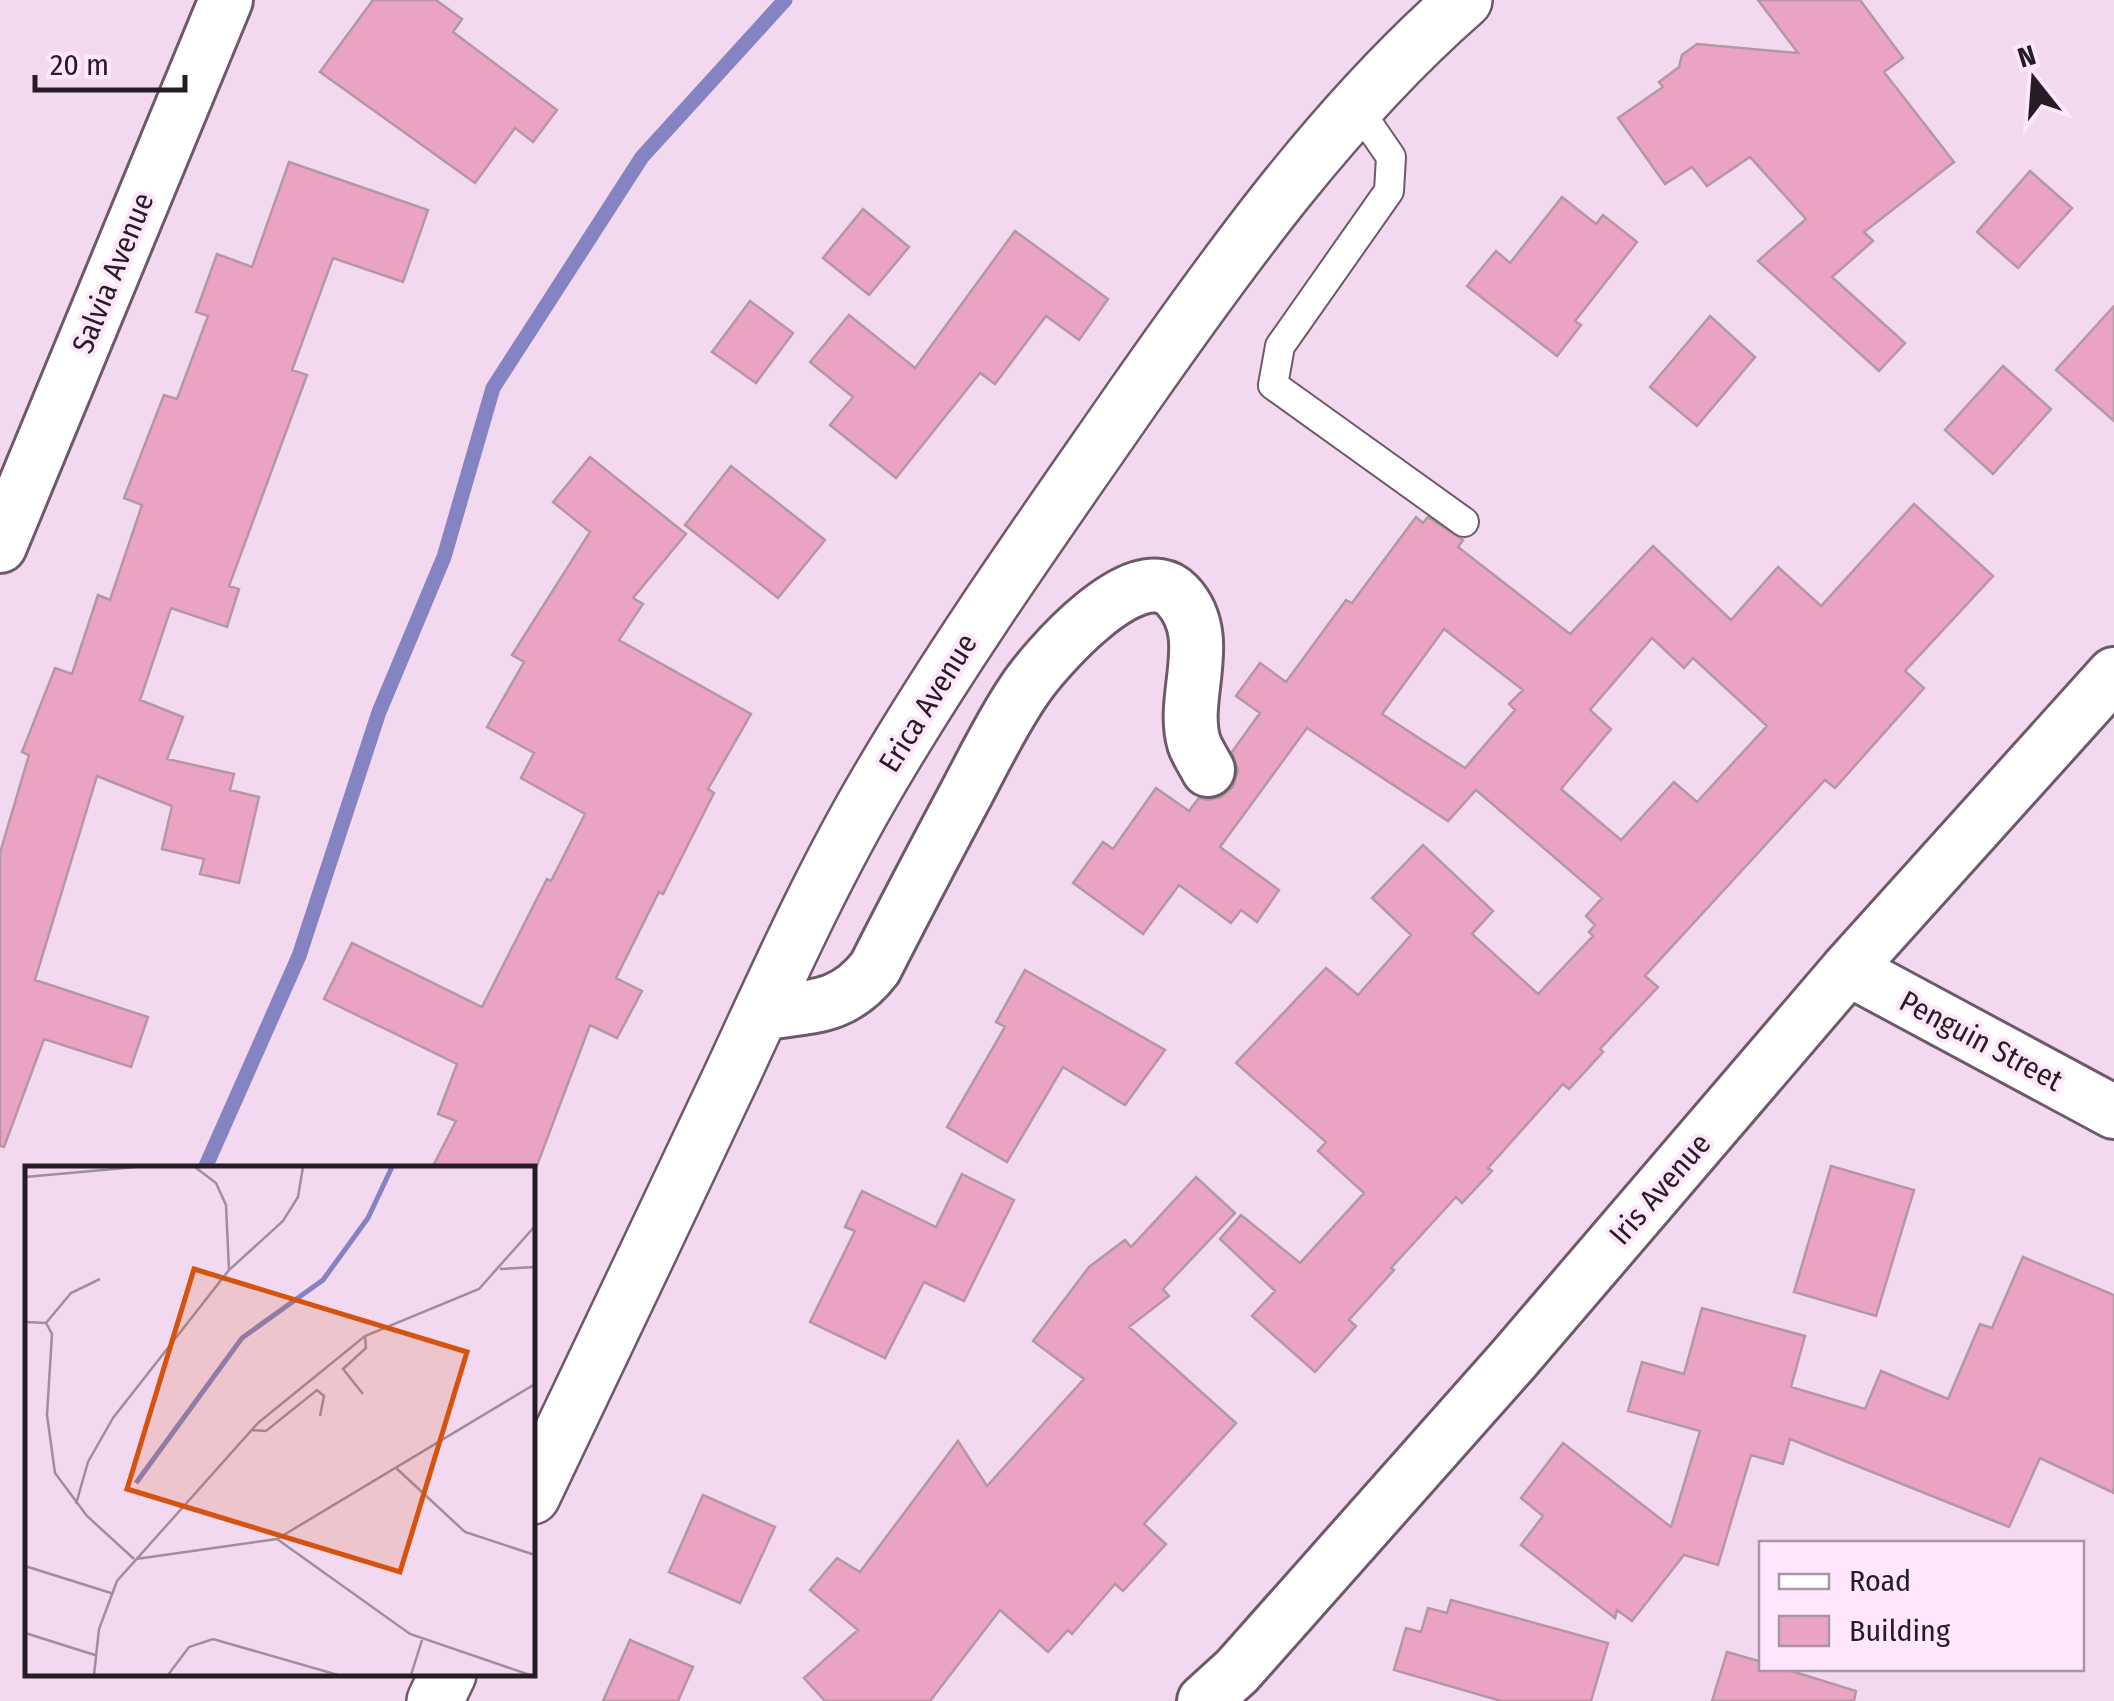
<svg xmlns="http://www.w3.org/2000/svg" width="2114" height="1701" viewBox="0 0 2114 1701" font-family="'Fira Sans Condensed',sans-serif">
  <style>
    .lines { fill: none; stroke-linecap: round; stroke-linejoin: round }
    .stream { stroke: #8683c2; stroke-width: 15 }
    .building { fill: #eaa3c3; stroke: #b597a3; stroke-width: 2.5; fill-rule: evenodd }
    .lane-casing { stroke: #6e596c; stroke-width: 32 }
    .street-casing { stroke: #6e596c; stroke-width: 58 }
    .secondary-casing { stroke: #6e596c; stroke-width: 60 }
    .lane { stroke: #fff; stroke-width: 28 }
    .street { stroke: #fff; stroke-width: 52 }
    .secondary { stroke: #fff; stroke-width: 55 }
    .labels { text-anchor: middle; dominant-baseline: central; stroke-width: 8; stroke-linejoin: round; paint-order: stroke }
    .street-label { font-size: 30px; fill: #251c24; stroke: #ffe6fc }
    .inset-river { fill: none; stroke: #8683c2; stroke-width: 5 }
    .inset-road { fill: none; stroke: #a08d9e; stroke-width: 2.5 }
    .view { fill: #d4530e; fill-opacity: 0.15; stroke: #d4530e; stroke-width: 5 }
    .inset-edge { fill: none; stroke: #251c24; stroke-width: 5 }
  </style>
  <rect width="100%" height="100%" fill="#f2d9ef"/>
  <g class="lines">
    <!-- stream -->
    <path class="stream" d="M 205,1168 L 299,956 L 379,712 L 444,557 L 493,388 L 642,157 L 785,0"/>
  </g>
  <!-- building -->
  <path class="building" d="M 373,0 L 436,0 L 462,19 L 453,32 L 557,110 L 533,142 L 515,128 L 475,183 L 320,72 Z
    M 1758,0 L 1860,0 L 1903,58 L 1884,72 L 1954,162 L 1864,232 L 1873,241 L 1832,277 L 1905,343 L 1879,371 L 1758,261 L 1806,219 L 1750,157 L 1707,186 L 1692,167 L 1665,184 L 1618,118 L 1663,87 L 1659,82 L 1679,67 L 1682,55 L 1697,44 L 1798,53 Z
    M 289,162 L 428,210 L 403,282 L 333,258 L 292,370 L 307,375 L 229,586 L 239,589 L 227,627 L 171,608 L 140,700 L 183,717 L 167,759 L 234,774 L 230,790 L 259,797 L 239,883 L 200,874 L 204,859 L 162,849 L 172,806 L 97,776 L 35,980 L 148,1017 L 131,1067 L 44,1039 L 4,1147 L 0,1146 L 0,853 L 29,755 L 22,752 L 55,668 L 72,674 L 98,595 L 110,600 L 142,505 L 124,498 L 164,395 L 177,399 L 208,316 L 196,312 L 217,254 L 252,267 Z
    M 2030,171 L 2072,208 L 2018,268 L 1977,232 Z
    M 1562,197 L 1596,224 L 1603,215 L 1637,242 L 1575,321 L 1581,325 L 1557,356 L 1467,286 L 1496,251 L 1510,263 Z
    M 863,209 L 909,247 L 869,295 L 823,258 Z
    M 1015,231 L 1108,299 L 1079,340 L 1046,316 L 995,384 L 980,373 L 896,478 L 830,425 L 853,397 L 810,362 L 849,315 L 915,368 Z
    M 750,301 L 793,333 L 756,383 L 712,352 Z
    M 2114,306 L 2114,421 L 2056,370 Z
    M 1710,316 L 1755,357 L 1697,426 L 1650,387 Z
    M 2003,366 L 2051,409 L 1993,474 L 1945,430 Z
    M 590,457 L 686,534 L 633,598 L 643,604 L 619,640 L 751,714 L 708,789 L 714,793 L 663,894 L 659,892 L 616,978 L 642,991 L 617,1038 L 590,1025 L 536,1168 L 432,1168 L 456,1121 L 438,1114 L 457,1064 L 324,999 L 352,943 L 482,1007 L 547,879 L 551,881 L 585,814 L 521,778 L 534,753 L 487,727 L 524,662 L 512,655 L 590,532 L 553,502 Z
    M 731,466 L 825,540 L 778,598 L 685,525 Z
    M 1914,504 L 1993,576 L 1905,671 L 1924,688 L 1835,788 L 1825,780 L 1645,976 L 1658,987 L 1600,1049 L 1603,1052 L 1569,1089 L 1563,1084 L 1488,1168 L 1492,1171 L 1462,1203 L 1456,1197 L 1391,1268 L 1394,1270 L 1349,1320 L 1356,1326 L 1315,1372 L 1252,1316 L 1275,1291 L 1220,1239 L 1241,1215 L 1300,1263 L 1364,1193 L 1318,1151 L 1326,1142 L 1236,1063 L 1326,968 L 1358,995 L 1411,935 L 1372,898 L 1423,845 L 1493,911 L 1472,934 L 1538,994 L 1593,936 L 1589,932 L 1595,925 L 1586,916 L 1602,898 L 1476,790 L 1448,821 L 1307,728 L 1220,847 L 1279,890 L 1257,922 L 1241,910 L 1231,923 L 1179,885 L 1143,934 L 1073,883 L 1103,842 L 1113,849 L 1156,788 L 1189,811 L 1199,798 L 1208,800 L 1221,797 L 1233,787 L 1238,770 L 1232,752 L 1260,713 L 1236,696 L 1260,663 L 1286,682 L 1346,600 L 1352,603 L 1416,517 L 1423,523 L 1428,517 L 1463,540 L 1458,547 L 1570,634 L 1653,546 L 1731,620 L 1778,567 L 1821,606 ZM 1444,629 L 1523,690 L 1509,704 L 1515,710 L 1465,768 L 1382,714 ZM 1652,638 L 1684,668 L 1693,658 L 1767,726 L 1697,802 L 1674,782 L 1621,840 L 1561,789 L 1611,729 L 1590,710 Z
    M 1025,970 L 1165,1050 L 1125,1105 L 1063,1067 L 1007,1162 L 947,1127 L 1005,1027 L 996,1022 Z
    M 1831,1166 L 1914,1190 L 1876,1316 L 1794,1292 Z
    M 962,1174 L 1014,1200 L 964,1301 L 924,1282 L 885,1358 L 810,1322 L 855,1231 L 845,1227 L 862,1191 L 936,1227 Z
    M 1196,1177 L 1235,1213 L 1163,1289 L 1169,1296 L 1129,1327 L 1236,1423 L 1144,1524 L 1166,1544 L 1123,1591 L 1115,1584 L 1072,1634 L 1068,1630 L 1048,1652 L 1000,1610 L 930,1701 L 825,1701 L 804,1678 L 858,1630 L 810,1590 L 837,1558 L 860,1572 L 958,1441 L 987,1486 L 1084,1379 L 1033,1341 L 1089,1267 L 1125,1240 L 1131,1247 Z
    M 2023,1257 L 2114,1295 L 2114,1493 L 2040,1458 L 2009,1527 L 1790,1439 L 1783,1464 L 1751,1455 L 1718,1565 L 1684,1555 L 1632,1621 L 1617,1610 L 1615,1618 L 1521,1545 L 1543,1516 L 1521,1498 L 1563,1443 L 1671,1527 L 1700,1431 L 1628,1411 L 1642,1362 L 1684,1374 L 1702,1308 L 1805,1336 L 1791,1387 L 1865,1409 L 1881,1371 L 1948,1399 L 1980,1324 L 1992,1328 Z
    M 703,1495 L 775,1527 L 740,1603 L 669,1572 Z
    M 1451,1600 L 1608,1643 L 1591,1701 L 1501,1701 L 1394,1670 L 1406,1628 L 1421,1632 L 1428,1608 L 1447,1613 Z
    M 630,1640 L 693,1667 L 678,1701 L 603,1701 Z
    M 1727,1652 L 1762,1662 L 1762,1668 L 1782,1668 L 1856,1691 L 1854,1701 L 1712,1701 Z"/>
  <g class="lines">
    <!-- lane casing -->
    <g class="lane-casing">
      <path id="lane" d="M 1356,106 L 1391,157 L 1389,191 L 1280,346 L 1273,385 L 1464,522"/>
    </g>
    <!-- street casing -->
    <g class="street-casing">
      <path id="street" d="M 0,546 L 226,0
        M 1848,969 L 2114,1112
        M 760,1014 C 809,1006 843,1010 875,968 C 905,909 936,850 967,792 C 985,758 1002,723 1023,692 C 1043,661 1137,553 1177,595 C 1217,637 1180,696 1194,743 C 1197,752 1204,762 1208,770
        M 1204,1701 L 1237,1671 L 1513,1360 L 1848,969 L 2114,674"/>
    </g>
    <!-- secondary casing -->
    <g class="secondary-casing">
      <path id="secondary" d="M 532,1496 C 599,1356 665,1217 731,1077 C 777,978 822,877 878,782 C 956,649 1046,523 1134,396 C 1232,256 1335,113 1464,0
        M 435,1701 L 448,1674"/>
    </g>
    <!-- lane -->
    <use href="#lane" class="lane"/>
    <!-- street -->
    <use href="#street" class="street"/>
    <!-- secondary -->
    <use href="#secondary" class="secondary"/>
  </g>
  <g class="labels">
    <!-- street labels -->
    <g class="street-label">
      <text transform="translate(113 273) rotate(-68)">Salvia Avenue</text>
      <text transform="translate(928 703) rotate(-58)">Erica Avenue</text>
      <text transform="translate(1981 1041) rotate(28)">Penguin Street</text>
      <text transform="translate(1660 1189) rotate(-49)">Iris Avenue</text>
    </g>
  </g>
  <!-- overview -->
  <g transform="translate(25 1166)">
    <rect width="510" height="510" fill="#f2d9ef"/>
    <path class="inset-river" d="M 111,317 L 217,172 L 298,114 L 343,52 L 367,1"/>
    <path class="inset-road" d="M 170,1 L 191,17 L 201,39 L 204,104M 0,11 L 111,1M 475,103 L 510,101M 0,156 L 21,157 L 27,168 L 22,249 L 30,307 L 62,350 L 109,393M 21,157 L 46,127 L 75,113M 338,228 L 318,203 L 341,182 L 340,170M 227,264 L 241,265 L 292,224 L 299,230 L 295,250M 370,301 L 440,366 L 510,389M 51,338 L 63,296 L 88,252 L 204,104 L 258,55 L 273,31 L 278,1M 252,373 L 385,468 L 505,509M 111,393 L 252,373 L 510,218M 0,400 L 86,427M 0,467 L 70,489M 69,509 L 74,463 L 92,415 L 233,257 L 340,170 L 454,123 L 510,60M 143,509 L 164,481 L 188,473 L 313,509M 386,509 L 397,474"/>
    <path class="view" d="M 169,103 L 442,186 L 375,406 L 102,323 Z"/>
    <rect width="510" height="510" class="inset-edge"/>
  </g>
  <!-- legend -->
  <rect x="1759" y="1541" width="325" height="130" fill="#ffe6fc" stroke="#a895a6" stroke-width="2.5"/>
  <rect x="1779" y="1574" width="50" height="15" fill="#ffffff" stroke="#a895a6" stroke-width="2.5"/>
  <text x="1849" y="1591" font-size="30" fill="#251c24">Road</text>
  <rect x="1779" y="1616" width="50" height="30" fill="#eaa3c3" stroke="#a895a6" stroke-width="2.5"/>
  <text x="1849" y="1641" font-size="30" fill="#251c24">Building</text>
  <!-- north arrow -->
  <g transform="translate(2034 80) rotate(343)" stroke="#ffe6fc" stroke-width="8" paint-order="stroke">
  <path d="M0-8L18 38L0 25L-18 38Z" fill="#251c24"/>
  <text y="-15" font-size="28" font-weight="bold" text-anchor="middle" fill="#251c24">N</text>
  </g>
  <!-- scale -->
  <path d="M35 75v15h150v-15" fill="none" stroke="#251c24" stroke-width="5"/>
  <text x="50" y="75" font-size="30" fill="#251c24" stroke="#ffe6fc" stroke-width="8" paint-order="stroke">20 m</text>
</svg>
